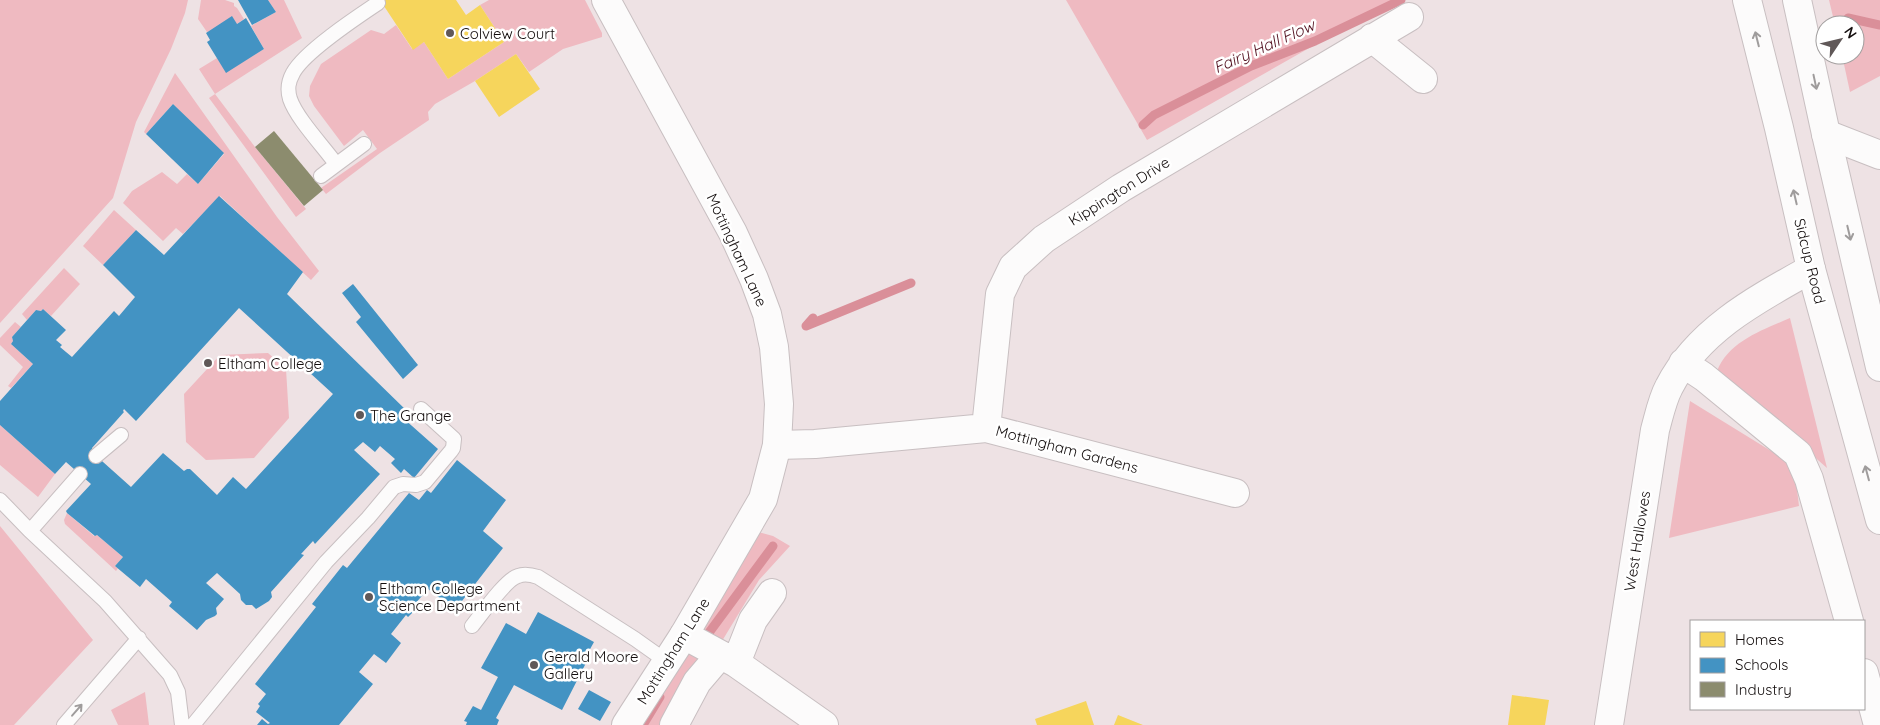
<svg xmlns="http://www.w3.org/2000/svg" width="1880" height="725" viewBox="0 0 1880 725" font-family="Quicksand,sans-serif">
  <style>
    .green { fill: #efbac1 }
    .homes { fill: #f6d55c }
    .schools { fill: #4393c3; fill-rule: evenodd }
    .industry { fill: #8c8c6e }
    .lines { fill: none; stroke-linecap: round; stroke-linejoin: round }
    .stream { stroke: #da8f99; stroke-width: 9 }
    .service-casing { stroke: #c8bfc1; stroke-width: 16 }
    .minor-casing { stroke: #c8bfc1; stroke-width: 30 }
    .tertiary-casing { stroke: #c8bfc1; stroke-width: 30 }
    .trunk-casing { stroke: #c8bfc1; stroke-width: 30 }
    .service { stroke: #fcfbfb; stroke-width: 14 }
    .minor { stroke: #fcfbfb; stroke-width: 28 }
    .tertiary { stroke: #fcfbfb; stroke-width: 28 }
    .trunk { stroke: #fcfbfb; stroke-width: 28 }
    .oneway { stroke: #9f9c9c }
    .poi-dot { fill: #605858; stroke: #fff; stroke-width: 2 }
    .labels { text-anchor: middle; dominant-baseline: central; stroke-width: 5; stroke-linejoin: round; paint-order: stroke }
    .poi-label { font-size: 15px; fill: #130d0d; stroke: #fff; text-anchor: start }
    .street-label { font-size: 15px; fill: #130d0d; stroke: #fff }
    .water-label { font-size: 16px; font-style: italic; fill: #510f1e; stroke: #fff }
  </style>
  <rect width="100%" height="100%" fill="#eee2e4"/>
  <!-- green -->
  <path class="green" d="M 0,0 L 188,0 L 185,13 L 171,49 L 136,122 L 113,198 L 0,323 Z
    M 201,0 L 225,0 L 234,3 L 234,6 L 237,8 L 244,19 L 237,24 L 207,32 L 198,19 Z
    M 268,0 L 284,0 L 302,38 L 215,94 L 255,147 L 306,209 L 296,217 L 209,98 L 215,94 L 199,69 L 217,58 L 226,72 L 264,49 L 251,26 L 276,12 Z
    M 489,0 L 585,0 L 602,33 L 602,37 L 563,49 L 529,72 L 516,54 L 475,81 L 435,104 L 428,112 L 429,120 L 380,153 L 326,194 L 321,188 L 377,149 L 363,130 L 344,146 L 314,106 L 309,96 L 310,86 L 321,64 L 371,30 L 384,34 L 396,25 L 412,49 L 424,42 L 448,79 L 504,42 L 480,5 Z
    M 1066,0 L 1394,0 L 1147,140 Z
    M 1829,0 L 1880,0 L 1880,76 L 1850,92 L 1842,55 L 1855,55 L 1855,25 L 1835,25 Z
    M 175,73 L 277,217 L 319,271 L 311,280 L 220,196 L 183,234 L 176,228 L 163,241 L 123,203 L 132,191 L 162,172 L 177,184 L 187,174 L 198,184 L 224,154 L 173,104 L 146,134 L 144,132 Z
    M 114,210 L 136,230 L 103,265 L 83,246 Z
    M 64,268 L 80,284 L 51,316 L 43,309 L 41,311 L 36,310 L 27,320 L 22,314 Z
    M 1790,318 L 1827,468 L 1717,371 C 1729,341 1763,330 1790,318 Z
    M 15,322 L 21,327 L 12,337 L 13,341 L 11,344 L 33,364 L 11,388 L 8,386 L 23,367 L 0,345 L 0,338 Z
    M 268,353 L 286,369 L 289,418 L 254,458 L 206,460 L 186,442 L 184,394 L 220,355 Z
    M 1690,401 L 1794,465 L 1799,506 L 1669,538 Z
    M 0,425 L 55,474 L 38,497 L 0,465 Z
    M 67,513 L 94,536 L 97,535 L 123,557 L 115,566 L 118,568 L 116,571 L 65,524 L 64,520 Z
    M 0,526 L 93,640 L 14,725 L 0,725 Z
    M 758,532 L 773,536 L 790,546 L 759,580 L 719,646 L 694,630 Z
    M 685,642 L 705,654 L 662,725 L 635,725 Z
    M 145,692 L 149,725 L 118,725 L 111,710 Z"/>
  <!-- homes -->
  <path class="homes" d="M 380,0 L 456,0 L 466,15 L 480,5 L 504,42 L 448,79 L 424,42 L 413,50 Z
    M 516,54 L 540,89 L 499,117 L 475,81 Z
    M 1512,695 L 1549,700 L 1545,725 L 1508,725 Z
    M 1086,701 L 1094,725 L 1037,725 L 1035,719 Z
    M 1118,715 L 1143,725 L 1114,725 Z"/>
  <!-- schools -->
  <path class="schools" d="M 238,0 L 268,0 L 276,12 L 252,25 Z
    M 232,16 L 237,24 L 246,18 L 264,49 L 226,73 L 207,42 L 210,40 L 206,33 Z
    M 173,104 L 224,153 L 198,184 L 146,134 Z
    M 219,196 L 303,272 L 287,294 L 408,412 L 403,418 L 438,449 L 414,478 L 404,469 L 401,473 L 391,463 L 395,459 L 380,446 L 375,452 L 363,442 L 354,450 L 380,474 L 315,544 L 313,541 L 301,554 L 304,555 L 271,592 L 272,597 L 269,601 L 256,609 L 252,605 L 246,605 L 241,600 L 240,594 L 217,573 L 206,583 L 224,599 L 216,608 L 217,614 L 215,616 L 206,620 L 197,630 L 169,606 L 172,602 L 146,579 L 140,587 L 115,566 L 123,557 L 97,535 L 95,536 L 67,513 L 66,511 L 91,484 L 66,462 L 55,474 L 0,425 L 0,401 L 33,364 L 11,344 L 13,341 L 12,337 L 36,310 L 41,311 L 43,309 L 66,330 L 56,340 L 62,345 L 60,347 L 72,357 L 114,311 L 119,316 L 135,297 L 103,265 L 136,230 L 164,255 ZM 239,308 L 333,394 L 246,489 L 233,477 L 217,495 L 190,469 L 187,469 L 184,471 L 163,453 L 131,487 L 93,453 L 92,448 L 124,412 L 123,411 L 124,409 L 136,421 Z
    M 353,284 L 418,365 L 403,379 L 356,322 L 361,317 L 342,293 Z
    M 457,460 L 506,500 L 483,531 L 503,548 L 455,610 L 428,589 L 414,605 L 417,608 L 408,617 L 406,615 L 391,634 L 401,643 L 386,663 L 374,654 L 359,672 L 373,684 L 339,725 L 257,725 L 262,719 L 268,724 L 270,723 L 256,712 L 260,706 L 258,704 L 266,694 L 255,684 L 316,607 L 312,604 L 343,565 L 347,568 L 409,493 L 419,500 L 427,490 L 431,493 Z
    M 538,612 L 594,642 L 584,660 L 587,661 L 562,710 L 514,685 L 496,718 L 499,720 L 497,725 L 466,725 L 467,722 L 464,721 L 473,706 L 481,710 L 498,677 L 481,668 L 506,623 L 526,634 Z
    M 589,690 L 611,702 L 600,721 L 578,709 Z"/>
  <!-- industry -->
  <path class="industry" d="M 274,131 L 323,190 L 304,206 L 255,147 Z"/>
  <g class="lines">
    <!-- stream -->
    <path class="stream" d="M 1848,18 L 1880,25
      M 1143,125 L 1154,115 L 1251,66 L 1315,41 L 1401,0
      M 813,318 L 806,326 L 911,283
      M 708,634 L 773,546
      M 643,725 L 660,697"/>
    <!-- service casing -->
    <g class="service-casing">
      <path id="service" d="M 336,164 C 323,146 297,119 290,99 C 287,89 288,82 293,73 C 304,52 357,17 378,3
        M 321,176 L 364,144
        M 96,456 L 121,435
        M 80,474 L 30,531 L 105,601 L 170,675 L 178,692 L 182,725
        M 0,500 L 30,531
        M 472,626 C 481,615 506,579 518,576 C 525,573 532,575 538,577 L 635,639 L 666,661
        M 64,725 L 139,638
        M 193,725 L 326,562 L 368,518 L 394,487 L 403,484 L 416,485 L 425,482 L 451,451 L 453,448 L 454,439 L 421,409"/>
    </g>
    <!-- minor casing -->
    <g class="minor-casing">
      <path id="minor" d="M 1372,38 L 1423,79
        M 1826,134 L 1880,155
        M 1683,363 L 1704,377 L 1798,454 L 1809,479 L 1849,621
        M 986,428 L 1000,294 L 1013,267 L 1044,239 L 1121,188 L 1409,17
        M 777,445 L 815,444 L 986,428 L 1235,493
        M 684,635 L 736,663 L 824,725
        M 736,663 L 753,620 L 772,593
        M 1864,673 L 1878,725
        M 674,725 L 697,682 L 720,655
        M 1609,725 L 1655,430 C 1659,416 1662,400 1669,387 C 1698,330 1757,299 1811,269"/>
    </g>
    <!-- tertiary casing -->
    <g class="tertiary-casing">
      <path id="tertiary" d="M 606,0 L 733,233 L 754,279 L 767,314 L 774,347 L 779,404 L 777,445 L 763,499 L 684,635 L 626,725"/>
    </g>
    <!-- trunk casing -->
    <g class="trunk-casing">
      <path id="trunk" d="M 1747,0 L 1779,128 L 1811,269 L 1880,520
        M 1797,0 L 1826,134 L 1880,367"/>
    </g>
    <!-- service -->
    <use href="#service" class="service"/>
    <!-- minor -->
    <use href="#minor" class="minor"/>
    <!-- tertiary -->
    <use href="#tertiary" class="tertiary"/>
    <!-- trunk -->
    <use href="#trunk" class="trunk"/>
  </g>
  <!-- one-way arrows -->
  <defs><path id="oneway-shaft" d="M-6 0H5M1.5-3L5.5 0L1.5 3" fill="none" stroke-width="1.6" stroke-linecap="round" stroke-linejoin="round" transform="scale(1.25)"/></defs>
  <g class="oneway">
    <use href="#oneway-shaft" transform="translate(1757 39) rotate(-104)"/>
    <use href="#oneway-shaft" transform="translate(1815 82) rotate(78)"/>
    <use href="#oneway-shaft" transform="translate(1795 197) rotate(-103)"/>
    <use href="#oneway-shaft" transform="translate(1849 233) rotate(77)"/>
    <use href="#oneway-shaft" transform="translate(1867 473) rotate(-105)"/>
    <use href="#oneway-shaft" transform="translate(77 710) rotate(-49)"/>
  </g>
  <!-- markers -->
  <g class="poi-dot">
    <circle cx="450" cy="33" r="5"/>
    <circle cx="208" cy="363" r="5"/>
    <circle cx="360" cy="415" r="5"/>
    <circle cx="369" cy="597" r="5"/>
    <circle cx="534" cy="665" r="5"/>
  </g>
  <g class="labels">
    <!-- poi labels -->
    <g class="poi-label">
      <text x="460" y="33">Colview Court</text>
      <text x="218" y="363">Eltham College</text>
      <text x="370" y="415">The Grange</text>
      <text x="379" y="588">Eltham College<tspan x="379" dy="17">Science Department</tspan></text>
      <text x="544" y="656">Gerald Moore<tspan x="544" dy="17">Gallery</tspan></text>
    </g>
    <!-- street labels -->
    <g class="street-label">
      <text transform="translate(1119 191) rotate(-32)">Kippington Drive</text>
      <text transform="translate(737 250) rotate(65)">Mottingham Lane</text>
      <text transform="translate(1810 261) rotate(76)">Sidcup Road</text>
      <text transform="translate(1067 449) rotate(15)">Mottingham Gardens</text>
      <text transform="translate(1637 541) rotate(-81)">West Hallowes</text>
      <text transform="translate(673 651) rotate(-58)">Mottingham Lane</text>
    </g>
    <!-- water labels -->
    <g class="water-label">
      <text transform="translate(1264 46) rotate(-24)">Fairy Hall Flow</text>
    </g>
  </g>
  <!-- legend -->
  <rect x="1690" y="620" width="175" height="90" fill="#ffffff" stroke="#a19e9e"/>
  <rect x="1700" y="632" width="25" height="15" fill="#f6d55c" stroke="#a19e9e"/>
  <text x="1735" y="645" font-size="15" fill="#130d0d">Homes</text>
  <rect x="1700" y="658" width="25" height="15" fill="#4393c3" stroke="#a19e9e"/>
  <text x="1735" y="670" font-size="15" fill="#130d0d">Schools</text>
  <rect x="1700" y="682" width="25" height="15" fill="#8c8c6e" stroke="#a19e9e"/>
  <text x="1735" y="695" font-size="15" fill="#130d0d">Industry</text>
  <!-- north arrow -->
  <g transform="translate(1840 40) rotate(55)"><circle r="24" fill="#ffffff" stroke="#a19e9e"/>
  <path d="M0-4L9 19L0 12L-9 19Z" fill="#605858"/>
  <text y="-8" font-size="14" font-weight="bold" text-anchor="middle" fill="#130d0d">N</text>
  </g>
</svg>
